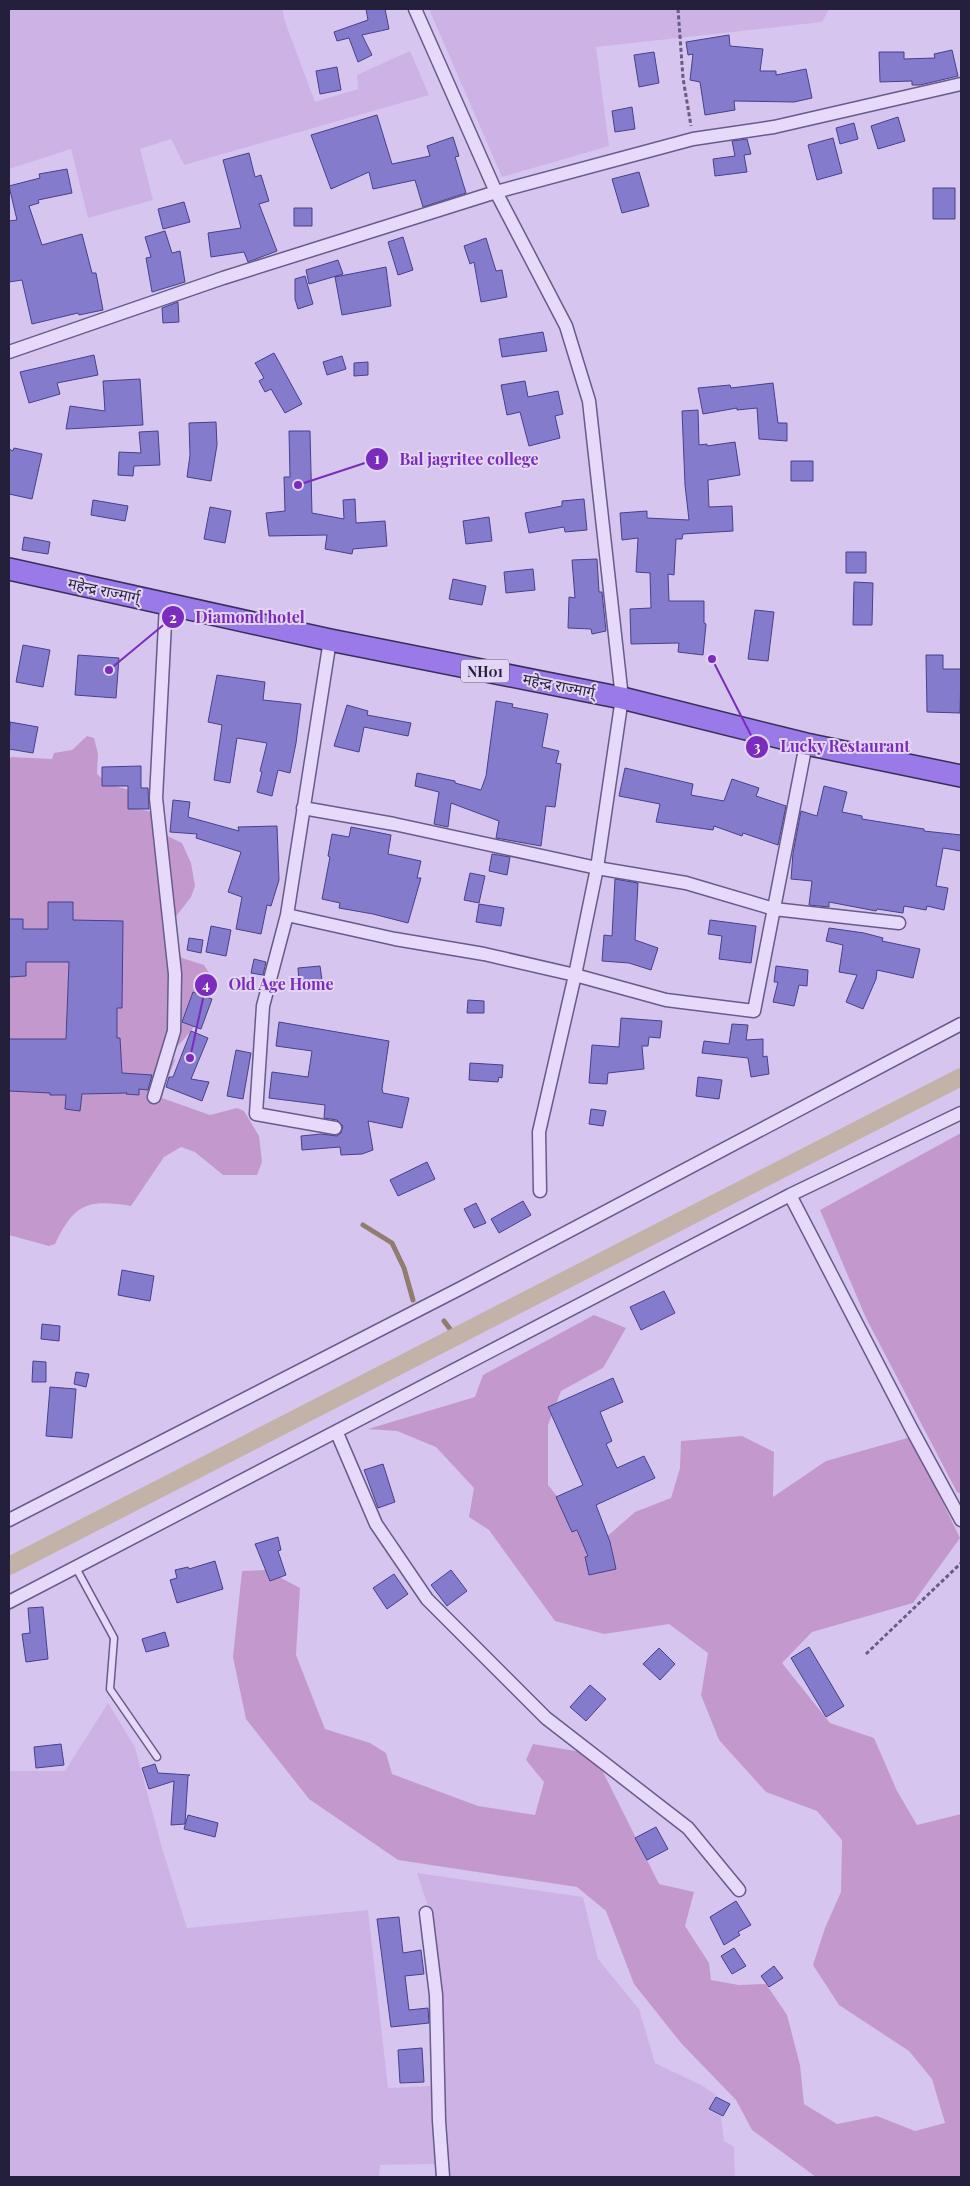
<svg xmlns="http://www.w3.org/2000/svg" width="970" height="2186" viewBox="0 0 970 2186" font-family="'Playfair Display','Noto Sans Devanagari',serif">
  <style>
    .farmland { fill: #cdb3e5 }
    .green { fill: #c399cd }
    .lines { fill: none; stroke-linecap: round; stroke-linejoin: round }
    .stream { stroke: #917d6d; stroke-width: 5 }
    .canal { stroke: #c2b2a7; stroke-width: 18 }
    .building { fill: #847bcd; stroke: #47408a }
    .service-casing { stroke: #665b8a; stroke-width: 9 }
    .minor-casing { stroke: #665b8a; stroke-width: 15 }
    .trunk-casing { stroke: #362f58; stroke-width: 24 }
    .path { stroke: #665b8a; stroke-width: 3; stroke-dasharray: 4 2.5; stroke-linecap: butt }
    .service { stroke: #e6d9f9; stroke-width: 6 }
    .minor { stroke: #e6d9f9; stroke-width: 12 }
    .trunk { stroke: #9a7ae8; stroke-width: 21 }
    .labels { text-anchor: middle; dominant-baseline: central; stroke-width: 4; stroke-linejoin: round; paint-order: stroke }
    .shield { fill: #e2d5f6; stroke: #5d5672; stroke-width: 1 }
    .shield-label { font-size: 14px; font-weight: bold; fill: #241f3a }
    .street-label { font-size: 15px; fill: #241f3a; stroke: #e2d5f6 }
    .leader { fill: none; stroke: #7b2cbf; stroke-width: 2 }
    .callout-dot { fill: #7b2cbf; stroke: #e2d5f6; stroke-width: 2 }
    .mark-label { font-size: 15px; text-anchor: middle; font-weight: bold; fill: #fff }
    .callout-label { font-size: 16px; text-anchor: middle; font-weight: bold; fill: #7b2cbf; stroke: #e2d5f6; stroke-width: 4; stroke-linejoin: round; paint-order: stroke }
  </style>
  <rect width="100%" height="100%" fill="#d6c6ef"/>
  <!-- farmland -->
  <path class="farmland" d="M 9,9 L 283,9 L 284,19 L 315,102 L 358,89 L 357,75 L 410,51 L 429,95 L 184,165 L 171,139 L 140,149 L 153,200 L 88,218 L 71,149 L 9,169 Z
    M 429,9 L 829,9 L 822,22 L 596,47 L 609,146 L 502,177 Z
    M 108,1703 L 135,1747 L 162,1848 L 187,1928 L 368,1910 L 388,2088 L 432,2086 L 437,2164 L 380,2165 L 379,2177 L 9,2177 L 9,1771 L 65,1771 Z
    M 417,1873 L 583,1897 L 598,1959 L 639,2009 L 655,2063 L 703,2086 L 716,2095 L 708,2110 L 721,2116 L 724,2141 L 734,2147 L 735,2177 L 447,2177 L 430,1913 Z"/>
  <!-- green -->
  <path class="green" d="M 87,736 L 94,738 L 98,754 L 97,774 L 108,784 L 129,790 L 134,808 L 161,814 L 161,833 L 182,843 L 191,863 L 195,886 L 191,897 L 174,919 L 175,947 L 182,958 L 204,965 L 213,979 C 200,994 207,1000 200,1016 C 194,1030 176,1048 165,1059 L 169,1064 L 176,1058 L 166,1082 L 162,1098 L 210,1115 L 237,1108 L 244,1111 L 259,1136 L 262,1162 L 257,1175 L 223,1175 L 195,1152 L 181,1147 L 164,1157 L 131,1206 C 89,1199 74,1203 55,1244 L 49,1246 L 9,1235 L 9,760 L 11,757 L 52,759 L 54,753 L 72,750 Z
    M 961,1133 L 961,1494 L 957,1492 L 866,1318 L 820,1210 Z
    M 594,1315 L 626,1328 L 603,1368 L 561,1391 L 548,1425 L 548,1485 L 571,1513 L 588,1544 L 610,1534 L 635,1512 L 671,1498 L 680,1468 L 681,1441 L 742,1436 L 774,1452 L 773,1497 L 826,1461 L 911,1437 L 960,1538 L 913,1603 L 812,1632 L 782,1663 L 830,1723 L 874,1738 L 897,1791 L 917,1825 L 961,1814 L 961,2177 L 816,2177 L 752,2130 L 736,2100 L 681,2043 L 634,1984 L 606,1911 L 577,1887 L 398,1860 L 309,1799 L 246,1719 L 233,1657 L 242,1571 L 266,1570 L 300,1588 L 296,1655 L 325,1729 L 370,1743 L 386,1753 L 392,1774 L 478,1806 L 535,1815 L 544,1782 L 526,1760 L 533,1744 L 594,1754 L 659,1884 L 694,1892 L 685,1926 L 709,1963 L 711,1980 L 739,1985 L 766,1984 L 787,2015 L 800,2065 L 804,2104 L 837,2124 L 877,2116 L 915,2131 L 945,2123 L 932,2079 L 909,2051 L 839,2005 L 813,1965 L 825,1928 L 841,1892 L 842,1840 L 817,1811 L 766,1792 L 719,1740 L 701,1695 L 708,1653 L 669,1624 L 604,1634 L 555,1621 L 489,1530 L 469,1517 L 474,1488 L 436,1447 L 397,1431 L 368,1429 L 475,1397 L 483,1375 Z"/>
  <g class="lines">
    <!-- stream -->
    <path class="stream" d="M 363,1225 L 392,1243 L 404,1268 L 413,1300
      M 444,1321 L 456,1337"/>
    <!-- canal -->
    <path class="canal" d="M 9,1566 L 961,1077"/>
  </g>
  <!-- building -->
  <path class="building" d="M 366,9 L 385,9 L 389,29 L 362,35 L 372,55 L 358,62 L 349,38 L 337,41 L 334,32 L 368,20 Z
    M 729,35 L 730,46 L 763,49 L 760,71 L 776,71 L 776,75 L 806,69 L 812,98 L 794,102 L 734,101 L 735,110 L 705,115 L 700,82 L 690,80 L 693,54 L 688,55 L 686,42 Z
    M 952,50 L 958,76 L 920,85 L 912,85 L 912,81 L 880,82 L 879,52 L 904,52 L 904,59 L 935,58 L 934,54 Z
    M 654,52 L 659,83 L 639,87 L 634,55 Z
    M 337,67 L 341,90 L 320,94 L 316,71 Z
    M 632,107 L 635,129 L 615,132 L 612,111 Z
    M 377,115 L 392,164 L 430,156 L 427,146 L 453,137 L 459,156 L 455,157 L 466,193 L 423,207 L 415,180 L 373,189 L 369,172 L 331,189 L 311,135 Z
    M 898,117 L 905,141 L 878,149 L 871,126 Z
    M 854,123 L 858,139 L 840,144 L 836,128 Z
    M 833,138 L 842,173 L 817,180 L 808,145 Z
    M 747,139 L 751,154 L 744,155 L 747,172 L 715,176 L 713,159 L 735,156 L 732,141 Z
    M 249,153 L 255,177 L 261,175 L 269,201 L 259,204 L 277,251 L 248,262 L 244,252 L 211,257 L 208,233 L 241,228 L 223,160 Z
    M 67,169 L 72,193 L 38,200 L 39,203 L 29,206 L 42,245 L 82,234 L 92,273 L 96,273 L 103,310 L 79,315 L 78,313 L 32,324 L 22,280 L 9,282 L 9,221 L 17,220 L 9,186 L 40,178 L 39,174 Z
    M 639,172 L 649,206 L 622,213 L 612,179 Z
    M 933,188 L 955,188 L 955,219 L 933,219 Z
    M 184,202 L 190,222 L 163,229 L 158,209 Z
    M 294,208 L 312,208 L 312,226 L 294,226 Z
    M 165,231 L 172,253 L 180,251 L 185,282 L 152,292 L 146,258 L 151,257 L 145,237 Z
    M 403,237 L 413,270 L 398,275 L 388,242 Z
    M 486,238 L 496,271 L 502,270 L 507,297 L 481,302 L 474,262 L 470,264 L 464,246 Z
    M 338,260 L 343,274 L 309,284 L 306,270 Z
    M 386,267 L 391,306 L 342,315 L 335,277 Z
    M 305,276 L 313,304 L 298,309 L 295,299 L 295,279 Z
    M 178,302 L 179,322 L 163,323 L 162,308 Z
    M 543,332 L 547,351 L 502,357 L 499,339 Z
    M 274,353 L 302,404 L 285,413 L 271,389 L 265,392 L 259,381 L 264,378 L 255,363 Z
    M 94,355 L 98,375 L 57,383 L 60,394 L 29,403 L 20,372 Z
    M 342,356 L 346,369 L 327,375 L 323,362 Z
    M 368,362 L 368,375 L 354,376 L 354,363 Z
    M 140,379 L 143,425 L 66,429 L 70,406 L 105,411 L 103,381 Z
    M 525,381 L 528,397 L 558,391 L 563,414 L 555,416 L 560,438 L 529,446 L 520,412 L 507,415 L 501,385 Z
    M 773,383 L 778,423 L 787,423 L 787,441 L 759,439 L 757,408 L 737,410 L 737,408 L 703,414 L 698,388 L 730,385 L 731,388 Z
    M 698,410 L 699,445 L 707,444 L 707,446 L 735,442 L 740,475 L 708,480 L 709,507 L 732,506 L 733,531 L 683,534 L 682,539 L 676,539 L 674,575 L 668,574 L 669,601 L 704,601 L 704,623 L 706,624 L 703,655 L 678,652 L 679,643 L 631,644 L 630,609 L 651,608 L 650,573 L 636,572 L 638,538 L 622,540 L 620,513 L 647,511 L 647,518 L 689,520 L 685,485 L 682,411 Z
    M 216,422 L 217,445 L 211,481 L 187,477 L 190,455 L 189,423 Z
    M 158,431 L 160,465 L 134,466 L 133,476 L 118,475 L 119,452 L 141,453 L 139,432 Z
    M 289,431 L 310,431 L 312,513 L 344,519 L 343,500 L 355,499 L 356,523 L 385,521 L 387,546 L 353,549 L 352,554 L 325,549 L 327,535 L 269,536 L 266,513 L 285,511 L 284,477 L 290,477 Z
    M 14,448 L 42,454 L 32,499 L 9,494 L 9,449 L 13,451 Z
    M 791,461 L 813,461 L 813,481 L 791,481 Z
    M 584,499 L 587,530 L 565,532 L 564,527 L 529,533 L 525,513 L 562,506 L 562,501 Z
    M 93,500 L 128,506 L 125,521 L 91,515 Z
    M 210,507 L 231,511 L 225,543 L 204,539 Z
    M 489,517 L 492,541 L 466,544 L 463,521 Z
    M 24,537 L 50,542 L 48,554 L 22,550 Z
    M 846,552 L 866,552 L 866,573 L 846,573 Z
    M 597,559 L 599,592 L 602,592 L 606,631 L 592,634 L 591,629 L 568,628 L 569,597 L 575,598 L 572,560 Z
    M 533,569 L 535,590 L 506,593 L 504,572 Z
    M 453,579 L 486,586 L 482,605 L 449,599 Z
    M 854,582 L 873,583 L 872,625 L 853,625 Z
    M 755,610 L 774,612 L 768,661 L 748,659 Z
    M 23,645 L 50,650 L 43,687 L 16,682 Z
    M 78,655 L 119,658 L 116,698 L 75,695 Z
    M 926,655 L 943,655 L 943,669 L 961,669 L 960,713 L 927,712 Z
    M 217,675 L 265,682 L 263,700 L 301,704 L 296,743 L 290,773 L 278,770 L 272,796 L 257,792 L 262,772 L 260,771 L 267,743 L 237,738 L 230,783 L 214,780 L 222,725 L 208,722 Z
    M 496,701 L 513,704 L 512,707 L 548,714 L 542,747 L 559,751 L 556,763 L 561,764 L 555,807 L 546,806 L 541,846 L 496,838 L 499,821 L 451,803 L 448,827 L 434,824 L 439,792 L 415,786 L 417,773 L 455,781 L 455,783 L 481,790 L 486,776 Z
    M 347,705 L 368,711 L 367,715 L 411,723 L 408,736 L 364,727 L 359,752 L 334,746 Z
    M 10,722 L 38,727 L 33,753 L 9,749 Z
    M 141,766 L 141,788 L 148,788 L 149,809 L 128,809 L 128,786 L 102,786 L 102,767 Z
    M 625,768 L 693,784 L 691,795 L 724,801 L 732,779 L 759,788 L 756,796 L 786,806 L 778,845 L 743,833 L 742,836 L 714,826 L 713,830 L 656,822 L 660,804 L 619,796 Z
    M 824,786 L 847,792 L 842,812 L 862,816 L 862,819 L 924,829 L 924,831 L 961,835 L 961,851 L 943,848 L 936,886 L 948,888 L 944,910 L 927,906 L 926,910 L 904,906 L 903,913 L 877,909 L 876,911 L 829,902 L 829,907 L 809,905 L 812,881 L 791,879 L 793,853 L 801,811 L 817,816 Z
    M 173,800 L 190,802 L 188,817 L 239,831 L 238,827 L 277,826 L 279,880 L 271,906 L 267,905 L 261,934 L 236,929 L 242,897 L 228,892 L 241,852 L 196,838 L 197,834 L 170,832 Z
    M 351,827 L 391,835 L 388,854 L 421,861 L 417,878 L 421,878 L 408,923 L 373,914 L 339,908 L 340,903 L 322,899 L 330,857 L 328,856 L 332,834 L 349,837 Z
    M 492,854 L 510,857 L 507,875 L 489,871 Z
    M 470,873 L 485,876 L 479,903 L 464,900 Z
    M 615,879 L 638,883 L 635,940 L 658,948 L 651,970 L 629,963 L 602,961 L 604,935 L 612,936 Z
    M 48,902 L 73,902 L 73,920 L 123,921 L 122,1008 L 117,1008 L 117,1038 L 120,1038 L 122,1073 L 152,1075 L 148,1090 L 139,1089 L 139,1095 L 126,1094 L 127,1093 L 82,1094 L 80,1111 L 65,1109 L 66,1095 L 50,1095 L 50,1093 L 9,1091 L 9,1039 L 66,1039 L 69,962 L 26,962 L 26,976 L 9,977 L 9,919 L 23,919 L 23,929 L 48,929 Z
    M 479,904 L 504,908 L 501,926 L 476,922 Z
    M 710,920 L 756,926 L 751,963 L 719,959 L 722,936 L 708,934 Z
    M 211,926 L 231,930 L 226,956 L 206,952 Z
    M 829,928 L 864,933 L 883,938 L 882,941 L 920,949 L 913,978 L 877,970 L 876,979 L 863,1009 L 846,1002 L 857,975 L 839,972 L 843,945 L 826,941 Z
    M 189,938 L 203,940 L 201,953 L 187,950 Z
    M 254,959 L 266,962 L 263,975 L 251,973 Z
    M 320,966 L 322,980 L 299,983 L 298,968 Z
    M 776,966 L 808,970 L 807,986 L 799,985 L 794,1006 L 773,1002 L 778,982 L 774,982 Z
    M 193,992 L 212,999 L 201,1029 L 182,1022 Z
    M 468,1000 L 484,1001 L 484,1013 L 467,1013 Z
    M 621,1018 L 662,1021 L 660,1038 L 649,1037 L 648,1046 L 642,1046 L 644,1069 L 608,1073 L 607,1084 L 589,1083 L 592,1045 L 619,1047 Z
    M 279,1022 L 389,1041 L 382,1089 L 383,1093 L 409,1098 L 402,1128 L 368,1121 L 373,1150 L 362,1154 L 341,1155 L 340,1147 L 302,1150 L 301,1136 L 321,1134 L 337,1136 L 341,1133 L 343,1126 L 337,1120 L 324,1118 L 325,1105 L 269,1098 L 272,1072 L 308,1077 L 312,1051 L 276,1046 Z
    M 732,1024 L 748,1025 L 746,1040 L 763,1039 L 763,1057 L 767,1056 L 769,1074 L 751,1077 L 748,1058 L 702,1053 L 704,1041 L 729,1044 Z
    M 191,1031 L 208,1038 L 191,1079 L 209,1082 L 202,1101 L 166,1087 L 169,1077 L 173,1077 Z
    M 236,1050 L 251,1053 L 243,1099 L 227,1096 Z
    M 470,1063 L 503,1065 L 502,1078 L 499,1077 L 498,1082 L 469,1080 Z
    M 698,1077 L 722,1080 L 719,1099 L 696,1096 Z
    M 591,1109 L 606,1111 L 603,1126 L 589,1124 Z
    M 427,1162 L 435,1179 L 398,1196 L 390,1180 Z
    M 523,1201 L 531,1215 L 499,1233 L 491,1219 Z
    M 476,1203 L 486,1223 L 474,1228 L 464,1209 Z
    M 122,1270 L 154,1276 L 150,1301 L 118,1295 Z
    M 664,1291 L 675,1313 L 641,1330 L 630,1307 Z
    M 42,1324 L 60,1326 L 59,1341 L 41,1339 Z
    M 33,1361 L 46,1362 L 46,1382 L 32,1382 Z
    M 76,1372 L 89,1374 L 86,1387 L 74,1384 Z
    M 613,1378 L 623,1402 L 600,1412 L 612,1441 L 606,1444 L 617,1468 L 644,1456 L 655,1478 L 596,1505 L 610,1542 L 616,1569 L 589,1575 L 585,1557 L 588,1556 L 577,1530 L 572,1532 L 556,1497 L 583,1485 L 548,1407 Z
    M 50,1387 L 76,1389 L 72,1438 L 46,1436 Z
    M 383,1464 L 395,1502 L 378,1508 L 364,1470 Z
    M 278,1537 L 281,1550 L 278,1551 L 286,1575 L 270,1581 L 255,1544 Z
    M 215,1561 L 223,1589 L 177,1603 L 170,1580 L 177,1578 L 175,1570 L 188,1567 L 189,1569 Z
    M 451,1570 L 467,1591 L 447,1606 L 431,1585 Z
    M 394,1574 L 408,1594 L 387,1609 L 373,1588 Z
    M 43,1607 L 48,1659 L 26,1662 L 22,1634 L 30,1633 L 28,1608 Z
    M 165,1632 L 169,1646 L 146,1652 L 142,1639 Z
    M 809,1647 L 844,1706 L 826,1717 L 791,1658 Z
    M 659,1648 L 675,1664 L 660,1680 L 643,1664 Z
    M 590,1685 L 606,1699 L 586,1721 L 570,1707 Z
    M 61,1744 L 64,1765 L 36,1768 L 34,1747 Z
    M 155,1764 L 158,1773 L 190,1775 L 188,1776 L 185,1824 L 171,1825 L 174,1781 L 149,1789 L 142,1768 Z
    M 188,1815 L 218,1823 L 215,1837 L 184,1829 Z
    M 656,1827 L 668,1849 L 647,1860 L 635,1838 Z
    M 736,1901 L 751,1925 L 738,1932 L 740,1935 L 724,1945 L 710,1917 Z
    M 399,1917 L 403,1953 L 421,1950 L 424,1974 L 405,1976 L 409,2010 L 428,2008 L 429,2023 L 391,2027 L 377,1919 Z
    M 734,1948 L 746,1966 L 732,1974 L 721,1956 Z
    M 774,1966 L 783,1978 L 769,1987 L 761,1976 Z
    M 422,2048 L 424,2082 L 400,2083 L 398,2050 Z
    M 716,2097 L 730,2104 L 723,2116 L 709,2109 Z"/>
  <g class="lines">
    <!-- service casing -->
    <g class="service-casing">
      <path id="service" d="M 76,1568 L 114,1638 L 110,1689 L 157,1757"/>
    </g>
    <!-- minor casing -->
    <g class="minor-casing">
      <path id="minor" d="M 415,9 L 496,192 L 566,326 L 589,401 L 622,698 L 597,868 L 575,975 L 539,1132 L 540,1191
        M 9,352 L 223,278 L 496,192 L 693,139 L 774,127 L 961,84
        M 330,640 L 287,915 L 263,1006 L 256,1114 L 335,1128
        M 303,808 L 394,824 L 597,868 L 686,883 L 774,909 L 899,923
        M 287,915 L 395,939 L 484,954 L 575,975 L 666,1000 L 754,1011 L 806,744
        M 154,1097 L 174,1031 L 175,974 L 156,798 L 166,604
        M 790,1195 L 911,1428 L 961,1520
        M 337,1433 L 376,1524 L 427,1599 L 546,1718 L 688,1828 L 739,1890
        M 9,1520 L 463,1287 L 961,1024
        M 9,1602 L 790,1195 L 961,1113
        M 426,1913 L 436,1995 L 439,2121 L 443,2177"/>
    </g>
    <!-- trunk casing -->
    <g class="trunk-casing">
      <path id="trunk" d="M 9,569 L 330,640 L 622,698 L 806,744 L 961,776"/>
    </g>
    <!-- path -->
    <path class="path" d="M 678,9 L 683,78 L 691,126
      M 866,1654 L 961,1563"/>
    <!-- service -->
    <use href="#service" class="service"/>
    <!-- minor -->
    <use href="#minor" class="minor"/>
    <!-- trunk -->
    <use href="#trunk" class="trunk"/>
  </g>
  <g class="labels">
    <!-- shield labels -->
    <rect class="shield" x="461" y="659.5" width="48" height="23" rx="4"/>
    <g class="shield-label">
      <text x="485" y="671">NH01</text>
    </g>
    <!-- street labels -->
    <g class="street-label">
      <text transform="translate(104 590) rotate(12)">महेन्द्र राज्मार्ग्</text>
      <text transform="translate(559 685) rotate(11)">महेन्द्र राज्मार्ग्</text>
    </g>
  </g>
  <!-- callouts -->
  <path class="leader" d="M298 485L377 459M109 670L173 617M712 659L757 747M190 1058L206 985"/>
  <g class="callout-dot">
    <circle cx="298" cy="485" r="5"/>
    <circle cx="109" cy="670" r="5"/>
    <circle cx="712" cy="659" r="5"/>
    <circle cx="190" cy="1058" r="5"/>
    <circle cx="377" cy="459" r="12"/>
    <circle cx="173" cy="617" r="12"/>
    <circle cx="757" cy="747" r="12"/>
    <circle cx="206" cy="985" r="12"/>
  </g>
  <g class="mark-label">
    <text x="377" y="464">1</text>
    <text x="173" y="623">2</text>
    <text x="757" y="752">3</text>
    <text x="206" y="990">4</text>
  </g>
  <g class="callout-label">
    <text x="469" y="465">Bal jagritee college</text>
    <text x="250" y="623">Diamond hotel</text>
    <text x="845" y="752">Lucky Restaurant</text>
    <text x="281" y="990">Old Age Home</text>
  </g>
  <!-- border -->
  <rect width="970" height="2186" fill="none" stroke="#241f3a" stroke-width="20"/>
</svg>
